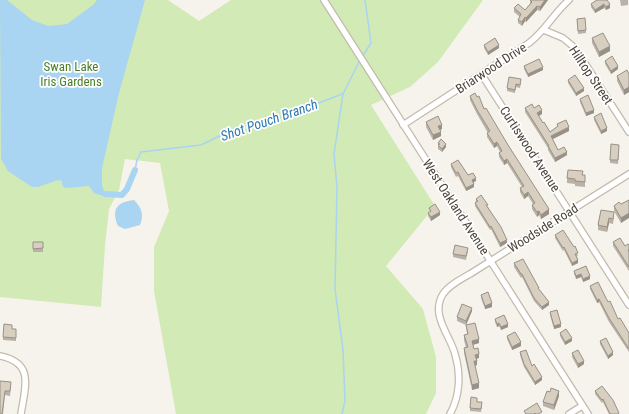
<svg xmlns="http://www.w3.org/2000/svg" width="629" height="414" viewBox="0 0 629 414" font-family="'Roboto Condensed',sans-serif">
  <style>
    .green { fill: #d2eab5 }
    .water { fill: #a9d4f2 }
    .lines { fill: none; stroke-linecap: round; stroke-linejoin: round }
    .stream { stroke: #a9d4f2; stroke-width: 1.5 }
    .canal { stroke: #a9d4f2; stroke-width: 6 }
    .minor-casing { stroke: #c2bbae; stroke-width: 8 }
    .minor { stroke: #fff; stroke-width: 5.5 }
    .wall { fill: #bab2a6 }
    .shaded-wall { fill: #979187 }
    .building { fill: #d8cfc1; stroke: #979187 }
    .labels { text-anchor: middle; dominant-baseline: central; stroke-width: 3.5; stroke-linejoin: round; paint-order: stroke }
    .park-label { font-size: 13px; fill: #4a7f2a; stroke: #fff }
    .street-label { font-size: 13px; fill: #4b4439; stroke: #fff }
    .water-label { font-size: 14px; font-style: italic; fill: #2e7ab2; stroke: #fff }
  </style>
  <rect width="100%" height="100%" fill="#f6f3ec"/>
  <!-- green -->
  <path class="green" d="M 0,0 L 168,0 L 199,21 L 231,0 L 483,0 L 438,62 L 410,87 L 371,105 L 435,206 L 386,266 L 423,309 L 436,357 L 436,393 L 426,414 L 176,414 L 154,291 L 154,247 L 169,211 L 160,163 L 125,159 L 119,190 L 109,209 L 105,246 L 101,307 L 0,297 Z"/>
  <!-- water -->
  <path class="water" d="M 0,0 L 7,0 L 32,20 L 48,26 L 67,24 L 93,5 L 97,0 L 145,0 L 119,93 L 102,168 L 102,185 L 105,194 L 103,196 L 94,193 L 89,186 L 65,188 L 62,185 L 62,181 L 58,180 L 38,187 L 32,187 L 8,171 L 1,159 Z
    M 134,200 C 142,208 144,215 140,225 L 125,229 L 118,226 C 111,209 117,202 134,200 Z"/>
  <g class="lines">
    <!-- stream -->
    <path class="stream" d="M 362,57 L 371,43 L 365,0
      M 135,170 L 137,160 L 141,152 L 201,145 L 236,128 L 282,117 L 342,94
      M 342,414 L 345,401 L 343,350 L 335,289 L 337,187 L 334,154 L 343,94 L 360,60"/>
    <!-- canal -->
    <path class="canal" d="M 105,194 L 122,195 L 127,189 L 135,170"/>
    <!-- minor casing -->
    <g class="minor-casing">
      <path id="minor" d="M 324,0 L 588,414
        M 544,30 L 563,38 L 575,48 L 629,132
        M 482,75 L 629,305
        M 403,125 L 529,43 C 545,31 554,13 569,0
        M 0,356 C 35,363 25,387 21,414
        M 450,414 C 460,396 461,374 455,354 C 450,335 430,315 443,294 C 449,285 461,279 470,274 L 629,174
        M 569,414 L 582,406"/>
    </g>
    <!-- minor -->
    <use href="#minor" class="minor"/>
  </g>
  <!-- wall -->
  <path class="wall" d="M 530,0 L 548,0 L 540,11 L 537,10 L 526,22 L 525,21 L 522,26 L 518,23 L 518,20 L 520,17 L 514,12 L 514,8 L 525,10 L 530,4 Z
    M 597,0 L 610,8 L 606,10 L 604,8 L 595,13 L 591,7 L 591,4 Z
    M 620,0 L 628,0 L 628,5 L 621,6 Z
    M 577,19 L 586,30 L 586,33 L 578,34 Z
    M 592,38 L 610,51 L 599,57 L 592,43 Z
    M 484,45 L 499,48 L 488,55 L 484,48 Z
    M 605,61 L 618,69 L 611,74 L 605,64 Z
    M 524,66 L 543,70 L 528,77 L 524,69 Z
    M 629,74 L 629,92 L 624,95 L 617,81 L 617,76 Z
    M 568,80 L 584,91 L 576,96 L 568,83 Z
    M 521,82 L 520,88 L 516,87 L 515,93 L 507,91 L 507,88 Z
    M 470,96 L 477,97 L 508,145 L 549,214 L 541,219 L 539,215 L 537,217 L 532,209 L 532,205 L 533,204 L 528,196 L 524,199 L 520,192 L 520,188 L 522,187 L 507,163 L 504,165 L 499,157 L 499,153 L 500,152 L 497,146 L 494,148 L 487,137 L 487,133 L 488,133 L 477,114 L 470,100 Z
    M 580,99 L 594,113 L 586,116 L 580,102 Z
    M 525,108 L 534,108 L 542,114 L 539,116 L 543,123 L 550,132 L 557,127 L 557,124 L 569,131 L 552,139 L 558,150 L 567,155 L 555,162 L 548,150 L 548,148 L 525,112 Z
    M 594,117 L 607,131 L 601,134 L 594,120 Z
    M 426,122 L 442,129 L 440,130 L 441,136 L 433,140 L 426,127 Z
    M 438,143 L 446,147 L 442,152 L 438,149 Z
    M 619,148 L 618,164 L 610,163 L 610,160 Z
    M 451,164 L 468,175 L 476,181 L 474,182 L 474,187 L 466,191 L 458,176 L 456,177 L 451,167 Z
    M 583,175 L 585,180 L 585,187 L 575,186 L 575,184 L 567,183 L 567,178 Z
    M 476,199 L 488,207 L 507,243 L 500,247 L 491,229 L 490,230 L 475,206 Z
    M 629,200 L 621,223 L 614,211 L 614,206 L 621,204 Z
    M 429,208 L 440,215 L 431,221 L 428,216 L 428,213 L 430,212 Z
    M 601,210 L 614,217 L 613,224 L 609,223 L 607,232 L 598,230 L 598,225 Z
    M 555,235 L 574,247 L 578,256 L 577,256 L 578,263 L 572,266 L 564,250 L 563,251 L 555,238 Z
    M 33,242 L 43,242 L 43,252 L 33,252 Z
    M 613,242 L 625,246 L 629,245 L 629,271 L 613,246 Z
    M 468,251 L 466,260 L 453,257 L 453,254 Z
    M 514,263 L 539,290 L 549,305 L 542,310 L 534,301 L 522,277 L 521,278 L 514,267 Z
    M 586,266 L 590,279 L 583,282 L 581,277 L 576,279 L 574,274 L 574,271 Z
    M 590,286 L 608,302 L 618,319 L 629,333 L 629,352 L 609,322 L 599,302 L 597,303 L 590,289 Z
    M 481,295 L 492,307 L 485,309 L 481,298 Z
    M 472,311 L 466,325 L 457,321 L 457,317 Z
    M 550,312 L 561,327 L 554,329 L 550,315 Z
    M 495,319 L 508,327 L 501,330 L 499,326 L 497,327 L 495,322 Z
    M 466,325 L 479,343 L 473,345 L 474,349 L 479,358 L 476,359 L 477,365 L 475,366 L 479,388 L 472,390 L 464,353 L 464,348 L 466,348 L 464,340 L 464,335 L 467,334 Z
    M 16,329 L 16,341 L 3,340 L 3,337 Z
    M 560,333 L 572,341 L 565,345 L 560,336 Z
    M 507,336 L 521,346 L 512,350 L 507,339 Z
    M 600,341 L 613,355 L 608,359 L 600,344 Z
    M 520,352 L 542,380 L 535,385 L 524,367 L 520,355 Z
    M 572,353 L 584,364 L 578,368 L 572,357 Z
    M 0,381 L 11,386 L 10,396 L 5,395 L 3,414 L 0,414 Z
    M 595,391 L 619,414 L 609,414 L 603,402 L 602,403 L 595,394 Z
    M 550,392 L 559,396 L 554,410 L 543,406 L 543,402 Z
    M 477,402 L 482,405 L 481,412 L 470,411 L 470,408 Z"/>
  <!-- shaded-wall -->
  <path class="shaded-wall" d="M 545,0 L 548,0 L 540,11 L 540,7 Z
    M 604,4 L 604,8 L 595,13 L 595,10 Z
    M 610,4 L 610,8 L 606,10 L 606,7 Z
    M 537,6 L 537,10 L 526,22 L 526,18 Z
    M 525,17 L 525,21 L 522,26 L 522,22 Z
    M 499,45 L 499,48 L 488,55 L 488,52 Z
    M 610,46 L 610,51 L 599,57 L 599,52 Z
    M 618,66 L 618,69 L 611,74 L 611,71 Z
    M 543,67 L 543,70 L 528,77 L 528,74 Z
    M 629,87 L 629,92 L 624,95 L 624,90 Z
    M 584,88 L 584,91 L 576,96 L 576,93 Z
    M 542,110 L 542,114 L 537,117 L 537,113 Z
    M 594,110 L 594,113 L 586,116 L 586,113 Z
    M 442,125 L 442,129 L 438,131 L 438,126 Z
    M 569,127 L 569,131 L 551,140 L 551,136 Z
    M 607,128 L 607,131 L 601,134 L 601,131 Z
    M 441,132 L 441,136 L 433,140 L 433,135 Z
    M 497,142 L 497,146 L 494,148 L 494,144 Z
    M 446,144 L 446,147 L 442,152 L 442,149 Z
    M 567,152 L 567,155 L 555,162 L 555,158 Z
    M 507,159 L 507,163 L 504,165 L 504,161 Z
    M 476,178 L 476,181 L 472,183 L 472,180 Z
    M 474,184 L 474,187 L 466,191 L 466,188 Z
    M 528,192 L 528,196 L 524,199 L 524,195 Z
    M 549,209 L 549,214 L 541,219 L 541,215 Z
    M 539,211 L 539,215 L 537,217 L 537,212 Z
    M 440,212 L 440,215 L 431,221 L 431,217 Z
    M 629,213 L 629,218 L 621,223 L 621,218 Z
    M 609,218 L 609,223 L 607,232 L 607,227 Z
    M 507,240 L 507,243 L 500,247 L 500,243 Z
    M 578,260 L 578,263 L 572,266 L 572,263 Z
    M 581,274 L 581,277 L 576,279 L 576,276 Z
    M 590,276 L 590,279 L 583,282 L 583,279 Z
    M 599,299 L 599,302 L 597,303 L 597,300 Z
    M 549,302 L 549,305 L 542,310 L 542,307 Z
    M 492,303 L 492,307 L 485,309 L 485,306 Z
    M 472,308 L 472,311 L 466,325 L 466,321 Z
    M 499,323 L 499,326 L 497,327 L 497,324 Z
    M 508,324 L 508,327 L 501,330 L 501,327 Z
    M 561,324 L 561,327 L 554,329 L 554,326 Z
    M 572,338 L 572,341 L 565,345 L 565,342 Z
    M 479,339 L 479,343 L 472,345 L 472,341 Z
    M 521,342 L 521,346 L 512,350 L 512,347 Z
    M 613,352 L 613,355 L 608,359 L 608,356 Z
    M 479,354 L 479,358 L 475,359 L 475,355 Z
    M 474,361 L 477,361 L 477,365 L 474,366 Z
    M 584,361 L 584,364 L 578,368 L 578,364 Z
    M 542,377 L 542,380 L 535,385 L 535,382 Z
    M 479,383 L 479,388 L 472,390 L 472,385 Z
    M 559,391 L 559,396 L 554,410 L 554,405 Z"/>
  <!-- building -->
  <path class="building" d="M 530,0 L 545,0 L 540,7 L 537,6 L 526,18 L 525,17 L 522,22 L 518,20 L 521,14 L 514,8 L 518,4 L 525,10 L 532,2 Z
    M 597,0 L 607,0 L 610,4 L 606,7 L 604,4 L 595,10 L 591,4 Z
    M 585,18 L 586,30 L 578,31 L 577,19 Z
    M 603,33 L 610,46 L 599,52 L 592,38 Z
    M 495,38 L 499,45 L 488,52 L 484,45 Z
    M 612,56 L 618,66 L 611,71 L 605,61 Z
    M 539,59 L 543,67 L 528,74 L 524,66 Z
    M 627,70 L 629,74 L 629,87 L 624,90 L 617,76 Z
    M 575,75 L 584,88 L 576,93 L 568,80 Z
    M 509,77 L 521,79 L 520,85 L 516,84 L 515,90 L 507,88 Z
    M 475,93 L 477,97 L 479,96 L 484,109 L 486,108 L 508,145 L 549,209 L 541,215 L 539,211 L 537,212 L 532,205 L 535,203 L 528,192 L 524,195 L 520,188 L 524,186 L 507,159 L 504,161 L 499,153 L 502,151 L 497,142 L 494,144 L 487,133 L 490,131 L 477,110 L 470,96 Z
    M 588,95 L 594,110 L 586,113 L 580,99 Z
    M 532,104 L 534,108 L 539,105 L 542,110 L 537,113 L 543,123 L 544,122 L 550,132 L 558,126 L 557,124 L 566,120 L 569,127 L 551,136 L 558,150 L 564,147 L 567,152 L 555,158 L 548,146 L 549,146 L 525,108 Z
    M 601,113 L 607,128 L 601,131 L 594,117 Z
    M 438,116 L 442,125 L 438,126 L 441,132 L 433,135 L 426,122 Z
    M 441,139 L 446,144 L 442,149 L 438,145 L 440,144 L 438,143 Z
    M 611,144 L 619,145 L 618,160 L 610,160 Z
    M 458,160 L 468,175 L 473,173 L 476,178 L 472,180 L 474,184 L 466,188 L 458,172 L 456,173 L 451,164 Z
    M 568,170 L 583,171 L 582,175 L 585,175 L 585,182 L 575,181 L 575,179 L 567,178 Z
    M 481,195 L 488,205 L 486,205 L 501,227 L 507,240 L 500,243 L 491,226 L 490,227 L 475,203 L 478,201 L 476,199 Z
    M 629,200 L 629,213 L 621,218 L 614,206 L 619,202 L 621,204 Z
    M 435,204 L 440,212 L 431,217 L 428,213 L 431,211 L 429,208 Z
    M 601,210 L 614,212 L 613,219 L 609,218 L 607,227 L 598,225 Z
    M 563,230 L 574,247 L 575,246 L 578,253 L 575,254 L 578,260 L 572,263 L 564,247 L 563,248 L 555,235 Z
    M 620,238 L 625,246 L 628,244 L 629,245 L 629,250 L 628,250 L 629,252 L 629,267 L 613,242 Z
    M 33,242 L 43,242 L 43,248 L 33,249 Z
    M 455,245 L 468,248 L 466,256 L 453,254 Z
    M 523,259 L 539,288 L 538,288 L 549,302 L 542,307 L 534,298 L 522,274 L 521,274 L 514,263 Z
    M 586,266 L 590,276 L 583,279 L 581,274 L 576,276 L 574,271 Z
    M 598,282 L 608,302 L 610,301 L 618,319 L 620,318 L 629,333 L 629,349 L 609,318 L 599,299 L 597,300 L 590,286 Z
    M 488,292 L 492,303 L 485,306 L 481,295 Z
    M 462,304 L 472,308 L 466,321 L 457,317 Z
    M 557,310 L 561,324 L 554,326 L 550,312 Z
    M 504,315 L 508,324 L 501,327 L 499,323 L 497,324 L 495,319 Z
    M 475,323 L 479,339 L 472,341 L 474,349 L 478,348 L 479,354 L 475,355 L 477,361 L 474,361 L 479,383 L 472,385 L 464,348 L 468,347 L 464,335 L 468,334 L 466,325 Z
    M 4,324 L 12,325 L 12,329 L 16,329 L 16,338 L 3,337 Z
    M 566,329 L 572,338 L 565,342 L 560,333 Z
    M 515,332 L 521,342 L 512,347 L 507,336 Z
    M 606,338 L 613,352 L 608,356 L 600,341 Z
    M 526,350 L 532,366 L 534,364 L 542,377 L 535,382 L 524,364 L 520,352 Z
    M 578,350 L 584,361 L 578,364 L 572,353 Z
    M 0,381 L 11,382 L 10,391 L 5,391 L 2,414 L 0,414 Z
    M 602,386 L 613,400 L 619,413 L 618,414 L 610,414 L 603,399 L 602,400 L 595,391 Z
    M 551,388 L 559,391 L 554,405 L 543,402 L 547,391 L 550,392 Z
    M 471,397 L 477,398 L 477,402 L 482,402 L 481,409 L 470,408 Z
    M 537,403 L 542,412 L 538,414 L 536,414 L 535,413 L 534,414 L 526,414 L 524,411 Z"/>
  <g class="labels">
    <!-- park labels -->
    <g class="park-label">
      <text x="71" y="66">Swan Lake<tspan x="71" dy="15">Iris Gardens</tspan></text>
    </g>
    <!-- street labels -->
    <g class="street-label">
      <text transform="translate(491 68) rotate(-33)">Briarwood Drive</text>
      <text transform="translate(591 75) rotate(56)">Hilltop Street</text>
      <text transform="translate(530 149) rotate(57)">Curtiswood Avenue</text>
      <text transform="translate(456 207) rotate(57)">West Oakland Avenue</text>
      <text transform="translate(543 228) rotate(-32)">Woodside Road</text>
    </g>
    <!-- water labels -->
    <g class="water-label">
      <text transform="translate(269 120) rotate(-19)">Shot Pouch Branch</text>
    </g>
  </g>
</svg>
